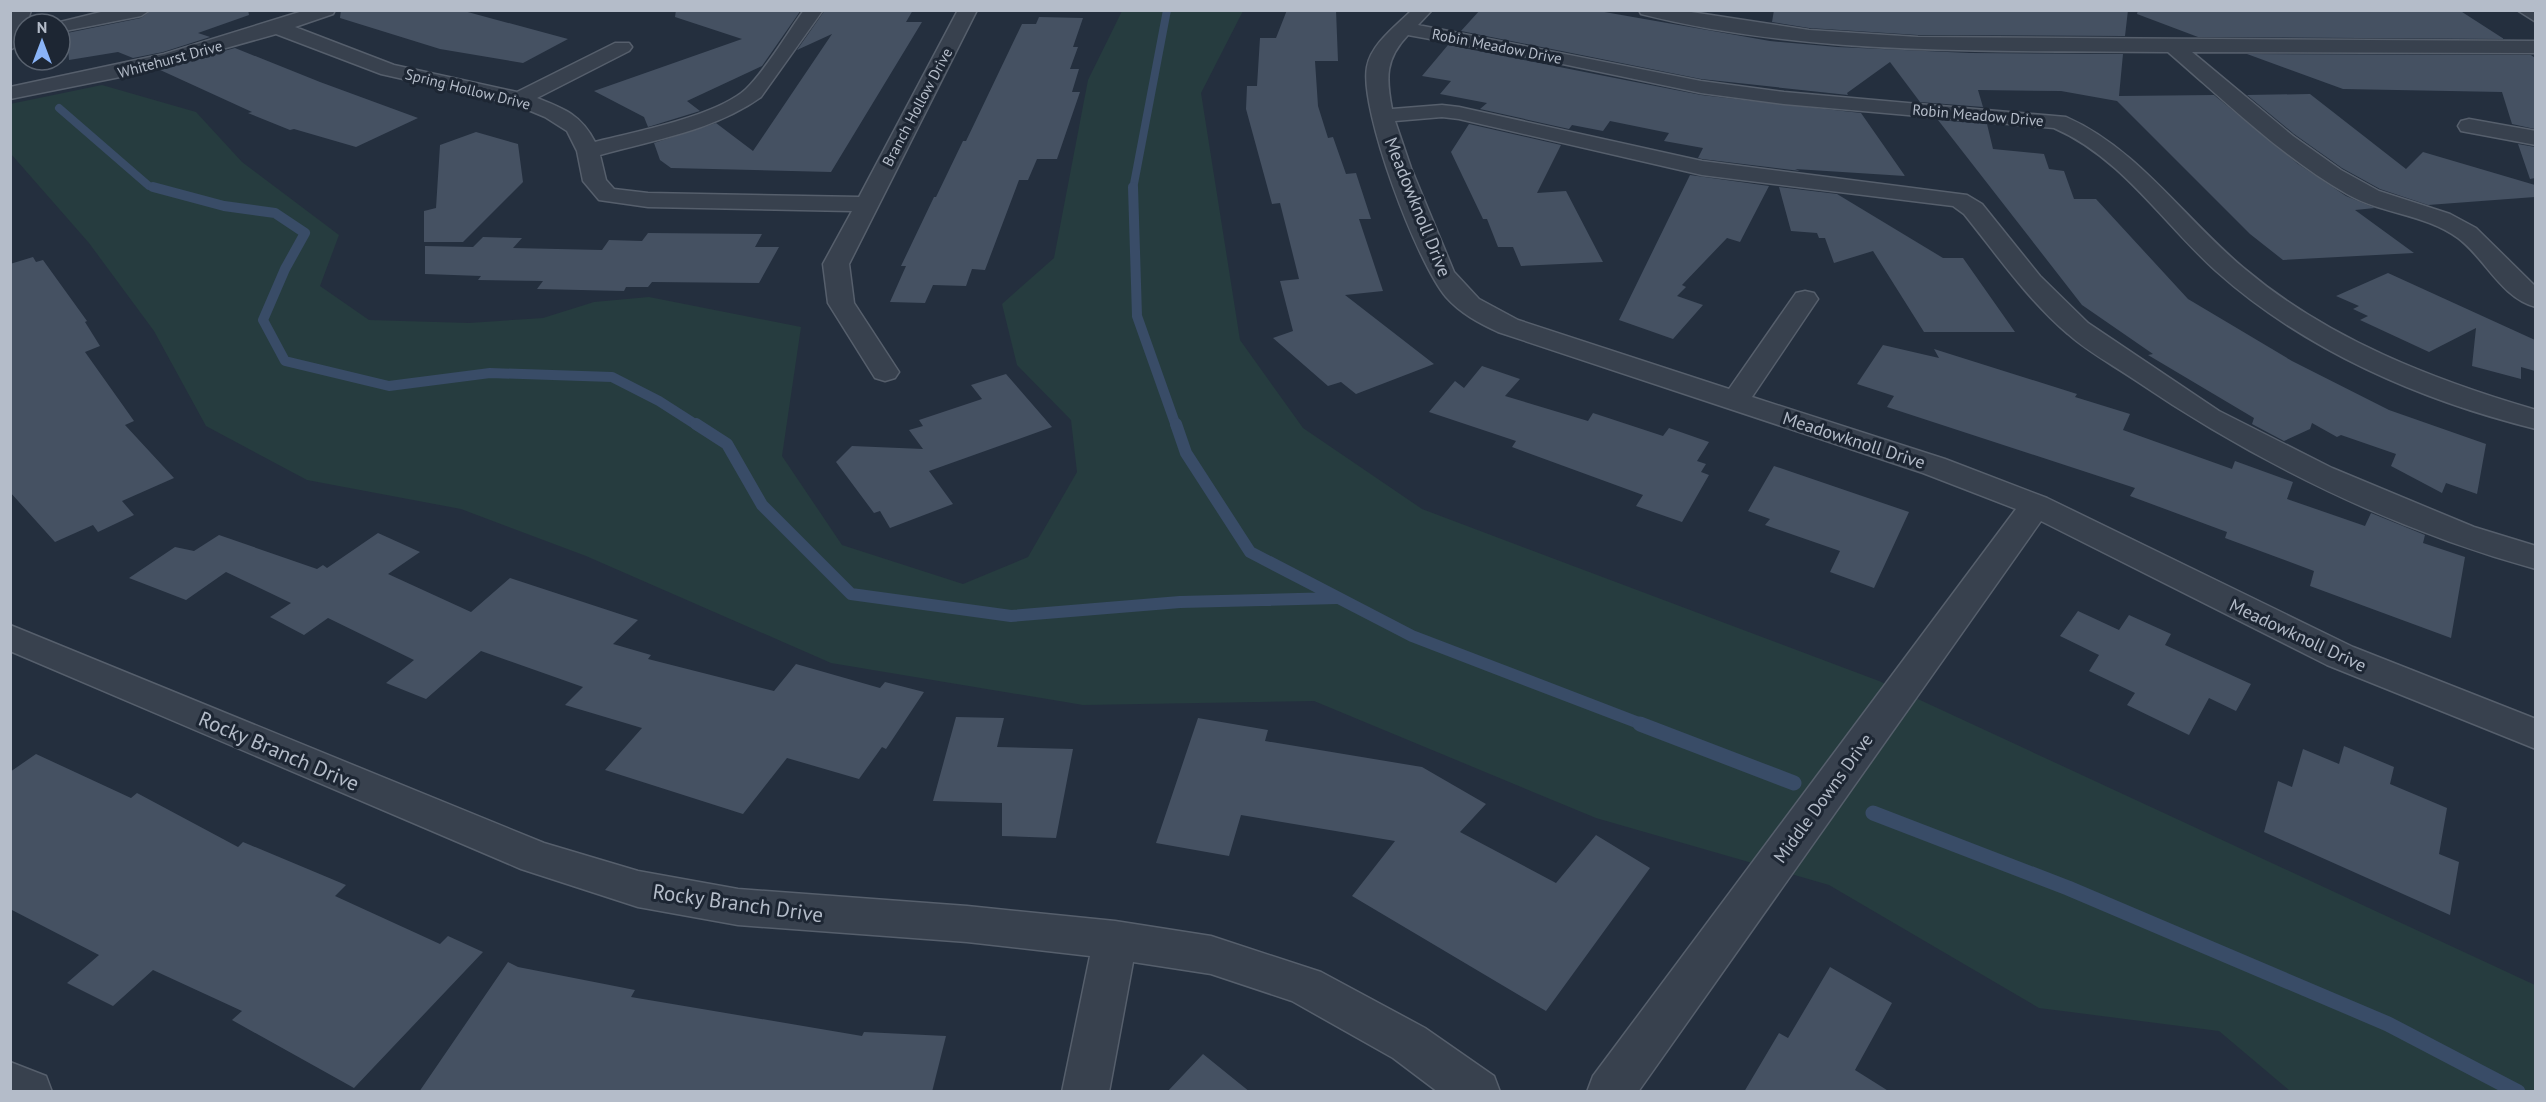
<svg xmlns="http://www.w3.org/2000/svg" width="2546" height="1102" viewBox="0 0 2546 1102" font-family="'PT Sans',sans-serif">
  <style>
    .green { fill: #263c3f }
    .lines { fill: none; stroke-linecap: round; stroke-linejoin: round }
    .stream-far3 { stroke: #394c67; stroke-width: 8 }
    .stream-far2 { stroke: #394c67; stroke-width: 10 }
    .stream-far1 { stroke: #394c67; stroke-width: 12 }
    .stream { stroke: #394c67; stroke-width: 15 }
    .building { fill: #455162 }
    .minor-casing { stroke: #565f6c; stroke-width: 3 }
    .minor { fill: #38414e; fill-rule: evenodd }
    .labels { text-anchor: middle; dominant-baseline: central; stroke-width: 6; stroke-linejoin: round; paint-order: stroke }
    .far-street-label { font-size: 15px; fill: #b4bcc9; stroke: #1d2633 }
    .street-label { font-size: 18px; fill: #b4bcc9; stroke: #1d2633 }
    .near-street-label { font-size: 21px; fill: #b4bcc9; stroke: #1d2633 }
  </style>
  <rect width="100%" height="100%" fill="#242f3e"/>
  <!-- green -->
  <path class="green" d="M 1122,11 L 1243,11 L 1201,93 L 1240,340 L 1303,428 L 1422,509 L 1879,681 L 2535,985 L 2535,1091 L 2290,1091 L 2219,1031 L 2039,1008 L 1829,885 L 1596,818 L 1314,701 L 1083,705 L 831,663 L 586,556 L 461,509 L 307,480 L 206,426 L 154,331 L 89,243 L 11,154 L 10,104 L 102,85 L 196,112 L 242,162 L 339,235 L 320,286 L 369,320 L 469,323 L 543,318 L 594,302 L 649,297 L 801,327 L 782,456 L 842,545 L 963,584 L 1028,557 L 1077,472 L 1071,420 L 1017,365 L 1002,304 L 1054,258 L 1088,80 Z"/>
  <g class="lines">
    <!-- stream-far3 -->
    <path class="stream-far3" d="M 59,108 L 149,186 L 159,189
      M 1133,189 L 1167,10"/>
    <!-- stream-far2 -->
    <path class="stream-far2" d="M 153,187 L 224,206 L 275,213 L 305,233 L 285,269 L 263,320 L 285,361 L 389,386 L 490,373 L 612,377 L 659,401 L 698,426
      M 1133,187 L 1137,316 L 1176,426"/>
    <!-- stream-far1 -->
    <path class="stream-far1" d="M 696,424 L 727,444 L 762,505 L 851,594 L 1011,616 L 1180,602 L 1337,598
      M 1176,424 L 1186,453 L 1250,552 L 1412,636 L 1644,725"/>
    <!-- stream -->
    <path class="stream" d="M 1640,724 L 1794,783
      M 1873,813 L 2068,888 L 2388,1024 L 2518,1092"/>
  </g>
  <!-- building -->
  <path class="building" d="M 152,10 L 248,10 L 249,15 L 198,33 L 210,37 L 163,52 L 133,58 L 118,52 L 69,60 L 67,33 L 141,18 Z
    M 341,10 L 464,11 L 568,39 L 523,63 L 440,49 L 340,18 Z
    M 676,10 L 801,10 L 762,66 L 687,101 L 700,111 L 648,127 L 644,117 L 594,91 L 742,39 L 675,17 Z
    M 825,10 L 913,10 L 906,22 L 922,22 L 831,172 L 671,168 L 660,160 L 654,143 L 716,123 L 753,151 L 832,34 L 797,50 Z
    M 1287,10 L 1336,10 L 1338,61 L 1315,61 L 1318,106 L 1328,138 L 1333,137 L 1346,174 L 1356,173 L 1371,219 L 1359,219 L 1383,291 L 1345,295 L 1434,364 L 1356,394 L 1341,382 L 1328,386 L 1273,338 L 1293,331 L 1280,281 L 1299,279 L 1280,203 L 1272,204 L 1246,109 L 1247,86 L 1257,86 L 1260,38 L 1276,38 Z
    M 1480,10 L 1593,10 L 1770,41 L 1837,47 L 1970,53 L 2123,54 L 2119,96 L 2214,95 L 2298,164 L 2346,196 L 2375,208 L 2355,210 L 2414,253 L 2283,260 L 2250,234 L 2117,101 L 2061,91 L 1978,90 L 1983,107 L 1920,102 L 1890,62 L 1847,93 L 1848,95 L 1701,79 L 1461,31 Z
    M 1774,10 L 2128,10 L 2125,36 L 1918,35 L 1809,28 L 1772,22 Z
    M 2138,10 L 2459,10 L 2504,39 L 2198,37 L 2137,14 Z
    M 1039,17 L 1083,18 L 1073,47 L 1078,47 L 1070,69 L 1079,69 L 1072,92 L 1080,92 L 1057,159 L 1037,159 L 1028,180 L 1019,180 L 985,270 L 972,269 L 966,286 L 933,285 L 925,303 L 890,302 L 906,266 L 901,266 L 934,197 L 936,197 L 963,141 L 966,141 L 1022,24 L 1036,24 Z
    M 1448,45 L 1701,95 L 1861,113 L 1905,176 L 1795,169 L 1800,171 L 1702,159 L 1698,158 L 1703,148 L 1664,141 L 1669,133 L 1610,121 L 1603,131 L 1572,125 L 1569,129 L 1480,109 L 1487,103 L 1440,94 L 1451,81 L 1422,76 Z
    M 235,48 L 320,82 L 418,118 L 356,147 L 294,129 L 290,130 L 248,113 L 252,112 L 158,69 Z
    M 2247,54 L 2531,55 L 2535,58 L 2535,129 L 2512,124 L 2502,92 L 2343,89 Z
    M 2310,94 L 2406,169 L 2423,152 L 2535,185 L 2535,197 L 2428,205 L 2380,189 L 2342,168 L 2294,134 L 2247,95 Z
    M 1938,120 L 1987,124 L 1993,149 L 2044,154 L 2049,169 L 2064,171 L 2074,199 L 2096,199 L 2188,299 L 2292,361 L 2389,410 L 2486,444 L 2477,494 L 2446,483 L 2442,493 L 2391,466 L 2396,454 L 2341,435 L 2337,437 L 2312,423 L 2310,429 L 2284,441 L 2252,424 L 2254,418 L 2148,355 L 2153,354 L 2082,305 Z
    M 1469,124 L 1561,145 L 1537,193 L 1566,191 L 1603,262 L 1521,266 L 1513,247 L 1498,247 L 1487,219 L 1483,219 L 1451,152 Z
    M 476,132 L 518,144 L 523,182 L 463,242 L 424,242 L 424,211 L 436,208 L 440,145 Z
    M 2518,144 L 2535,147 L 2535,178 L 2530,179 Z
    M 1690,175 L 1769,186 L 1740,242 L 1727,238 L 1682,285 L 1686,287 L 1677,296 L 1703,305 L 1673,339 L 1619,320 Z
    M 1779,187 L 1837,194 L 1943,258 L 1963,258 L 2015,332 L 1924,332 L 1873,251 L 1834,263 L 1825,238 L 1819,238 L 1817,233 L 1791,231 Z
    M 648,233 L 762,234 L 755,247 L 779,247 L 759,283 L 652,282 L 648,287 L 626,287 L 624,291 L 537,289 L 543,281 L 478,280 L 481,276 L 425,274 L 425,246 L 473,247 L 483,237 L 522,238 L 513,248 L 602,250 L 609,240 L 642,241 Z
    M 33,257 L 36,262 L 43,260 L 87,321 L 85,322 L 100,346 L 85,352 L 134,421 L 125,425 L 174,478 L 122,501 L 134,515 L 98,532 L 93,525 L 55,542 L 10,492 L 10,264 Z
    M 2388,273 L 2535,340 L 2535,371 L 2521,367 L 2521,379 L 2472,366 L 2476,328 L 2429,352 L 2360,320 L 2368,316 L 2353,309 L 2359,306 L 2336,296 Z
    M 1883,345 L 1939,358 L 1934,349 L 2077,394 L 2075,397 L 2130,414 L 2123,430 L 2232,469 L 2235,461 L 2293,482 L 2287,499 L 2365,526 L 2371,513 L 2425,535 L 2423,543 L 2465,557 L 2451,638 L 2310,586 L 2314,571 L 2225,538 L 2227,532 L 2130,496 L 2135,488 L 1887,407 L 1894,396 L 1857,384 Z
    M 1482,366 L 1520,379 L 1505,396 L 1588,421 L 1593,413 L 1663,436 L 1669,428 L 1709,442 L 1697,461 L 1706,464 L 1701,472 L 1709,475 L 1682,522 L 1636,506 L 1643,495 L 1512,447 L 1516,441 L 1429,412 L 1455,381 L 1464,388 Z
    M 1006,374 L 1052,427 L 929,471 L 953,504 L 890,528 L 880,511 L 874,513 L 836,462 L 852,446 L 923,449 L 909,430 L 923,426 L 919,420 L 982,399 L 971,385 Z
    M 1774,466 L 1909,512 L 1874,588 L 1830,572 L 1840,551 L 1765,525 L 1770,519 L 1748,511 Z
    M 378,533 L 420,552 L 388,574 L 471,612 L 510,578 L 638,620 L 613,644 L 651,655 L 648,659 L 774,691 L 796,664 L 880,688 L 885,682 L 924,692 L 886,749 L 882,747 L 859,779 L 787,758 L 743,814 L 605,770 L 642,728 L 565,705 L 583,687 L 481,651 L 426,699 L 386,683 L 414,660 L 328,618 L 304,635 L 270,617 L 291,603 L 226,572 L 186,600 L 129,578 L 175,547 L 194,551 L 219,535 L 317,569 L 323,565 L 327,568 Z
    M 2078,611 L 2119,630 L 2129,615 L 2171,634 L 2165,645 L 2251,684 L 2236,711 L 2209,698 L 2189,735 L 2127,705 L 2135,693 L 2089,671 L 2099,655 L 2060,636 Z
    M 956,717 L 1004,718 L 997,747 L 1073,749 L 1056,838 L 1002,836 L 1002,803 L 933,801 Z
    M 1198,718 L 1268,730 L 1265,741 L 1422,767 L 1486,804 L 1460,832 L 1556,883 L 1596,835 L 1650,868 L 1546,1011 L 1352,896 L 1395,841 L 1241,815 L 1229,856 L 1156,843 Z
    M 2344,746 L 2394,767 L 2390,784 L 2447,808 L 2439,854 L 2459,862 L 2450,915 L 2264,832 L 2278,781 L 2292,787 L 2303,749 L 2339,764 Z
    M 36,754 L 131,798 L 137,793 L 238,847 L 243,842 L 346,885 L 335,896 L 440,944 L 448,936 L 483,952 L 354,1088 L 232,1020 L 242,1011 L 153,970 L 113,1006 L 67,983 L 99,955 L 10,909 L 10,772 Z
    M 508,962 L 518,967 L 635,990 L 631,997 L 862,1036 L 864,1032 L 946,1036 L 932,1092 L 419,1092 Z
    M 1830,967 L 1892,1003 L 1855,1070 L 1890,1092 L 1744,1092 L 1779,1033 L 1788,1038 Z
    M 1203,1054 L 1250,1092 L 1167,1092 Z"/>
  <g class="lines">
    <!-- minor casing -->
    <g class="minor-casing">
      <path id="minor" d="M 12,10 L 31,10 L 27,24 L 24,24 L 20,44 L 10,50 Z
        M 109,10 L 150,10 L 141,16 L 60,32 L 60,24 L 52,24 Z
        M 306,10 L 335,10 L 333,14 L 295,27 L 394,65 L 517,92 L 615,43 L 629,43 L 632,47 L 629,51 L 537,98 C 565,109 581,115 595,142 C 634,132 717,116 746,89 C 765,71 788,32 804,10 L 823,10 L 761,97 C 715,130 654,140 600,155 L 606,180 L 614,189 L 648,193 L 859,197 L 958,10 L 977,10 L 849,264 L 854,303 L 899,372 L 895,378 L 885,381 L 875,378 L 828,303 L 823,264 L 852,211 L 648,207 L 599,200 L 583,181 L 577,151 L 567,131 L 545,117 L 514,104 L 381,74 L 276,34 L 130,75 L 10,99 L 10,87 L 164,54 Z
        M 1412,10 L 1432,10 L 1418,25 L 1701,81 L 1784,92 L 2066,117 C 2139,149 2185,220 2246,270 C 2328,339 2433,380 2536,410 L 2536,429 C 2422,401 2304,350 2216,271 C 2163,223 2121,157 2054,128 L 1784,104 L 1701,93 L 1534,58 L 1408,35 C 1385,59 1386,78 1392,109 L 1442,105 L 1459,107 L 1702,161 L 1967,195 L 1982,204 L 2040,276 L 2088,323 L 2219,411 L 2332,468 L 2474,527 L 2536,546 L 2536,569 C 2394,530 2257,463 2135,380 C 2113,365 2088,352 2068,334 C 2028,300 1997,255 1964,214 L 1953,206 L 1702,175 L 1459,119 L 1442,117 L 1395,121 L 1411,168 L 1454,272 L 1479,299 L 1518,320 L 1729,389 L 1796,293 L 1805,291 L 1814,293 L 1818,299 L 1752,397 L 1945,459 L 2047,498 L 2353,647 L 2536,719 L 2536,749 L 2327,665 L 2041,521 L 1638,1092 L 1587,1092 L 1593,1076 L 2016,509 L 1923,473 L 1498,332 C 1479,323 1460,313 1446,297 C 1417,263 1359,109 1367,67 C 1371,44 1396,26 1412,10 Z
        M 1639,10 L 1678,10 L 1809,30 L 1918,37 L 2536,41 L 2536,53 L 2192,52 L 2293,136 L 2341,170 L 2379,191 L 2450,214 L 2476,228 L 2536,287 L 2536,307 C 2501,298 2485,258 2458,238 C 2425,214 2382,214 2347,194 C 2281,156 2225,101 2168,52 C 1993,50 1813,57 1641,14 Z
        M 2517,10 L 2536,10 L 2536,22 Z
        M 2469,119 L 2536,131 L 2536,145 L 2461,131 L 2458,126 L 2461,121 Z
        M 10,625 L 544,843 L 638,871 L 738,889 L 967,906 L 1115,921 L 1211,936 L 1321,972 L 1425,1028 L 1494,1076 L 1500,1092 L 1438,1092 L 1393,1058 L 1292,1001 L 1211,974 L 1133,962 L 1109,1092 L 1062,1092 L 1090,956 L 967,942 L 738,925 L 638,907 L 521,869 L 10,651 Z
        M 10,1062 L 46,1076 L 52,1092 L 10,1092 Z"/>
    </g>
    <!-- minor -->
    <use href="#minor" class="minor"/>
  </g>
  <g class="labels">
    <!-- far-street labels -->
    <g class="far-street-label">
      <text transform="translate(1497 46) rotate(11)">Robin Meadow Drive</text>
      <text transform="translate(170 59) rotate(-15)">Whitehurst Drive</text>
      <text transform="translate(468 89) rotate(14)">Spring Hollow Drive</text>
      <text transform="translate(917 107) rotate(-62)">Branch Hollow Drive</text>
      <text transform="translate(1978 115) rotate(5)">Robin Meadow Drive</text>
    </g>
    <!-- street labels -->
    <g class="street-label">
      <text transform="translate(1418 207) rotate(68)">Meadowknoll Drive</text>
      <text transform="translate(1854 440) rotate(18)">Meadowknoll Drive</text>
      <text transform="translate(2298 635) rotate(25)">Meadowknoll Drive</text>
      <text transform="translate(1823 798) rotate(-54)">Middle Downs Drive</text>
    </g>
    <!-- near-street labels -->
    <g class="near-street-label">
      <text transform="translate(279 751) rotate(23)">Rocky Branch Drive</text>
      <text transform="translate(738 903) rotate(8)">Rocky Branch Drive</text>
    </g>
  </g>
  <!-- border -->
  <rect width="2546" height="1102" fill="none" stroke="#b4bcc9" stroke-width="24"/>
  <!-- north arrow -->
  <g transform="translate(42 42)"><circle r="28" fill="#1d2633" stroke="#59626f" stroke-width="1.5"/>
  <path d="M0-4.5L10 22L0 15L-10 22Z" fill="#8ab4f8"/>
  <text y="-9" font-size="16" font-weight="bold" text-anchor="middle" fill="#b4bcc9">N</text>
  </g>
</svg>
